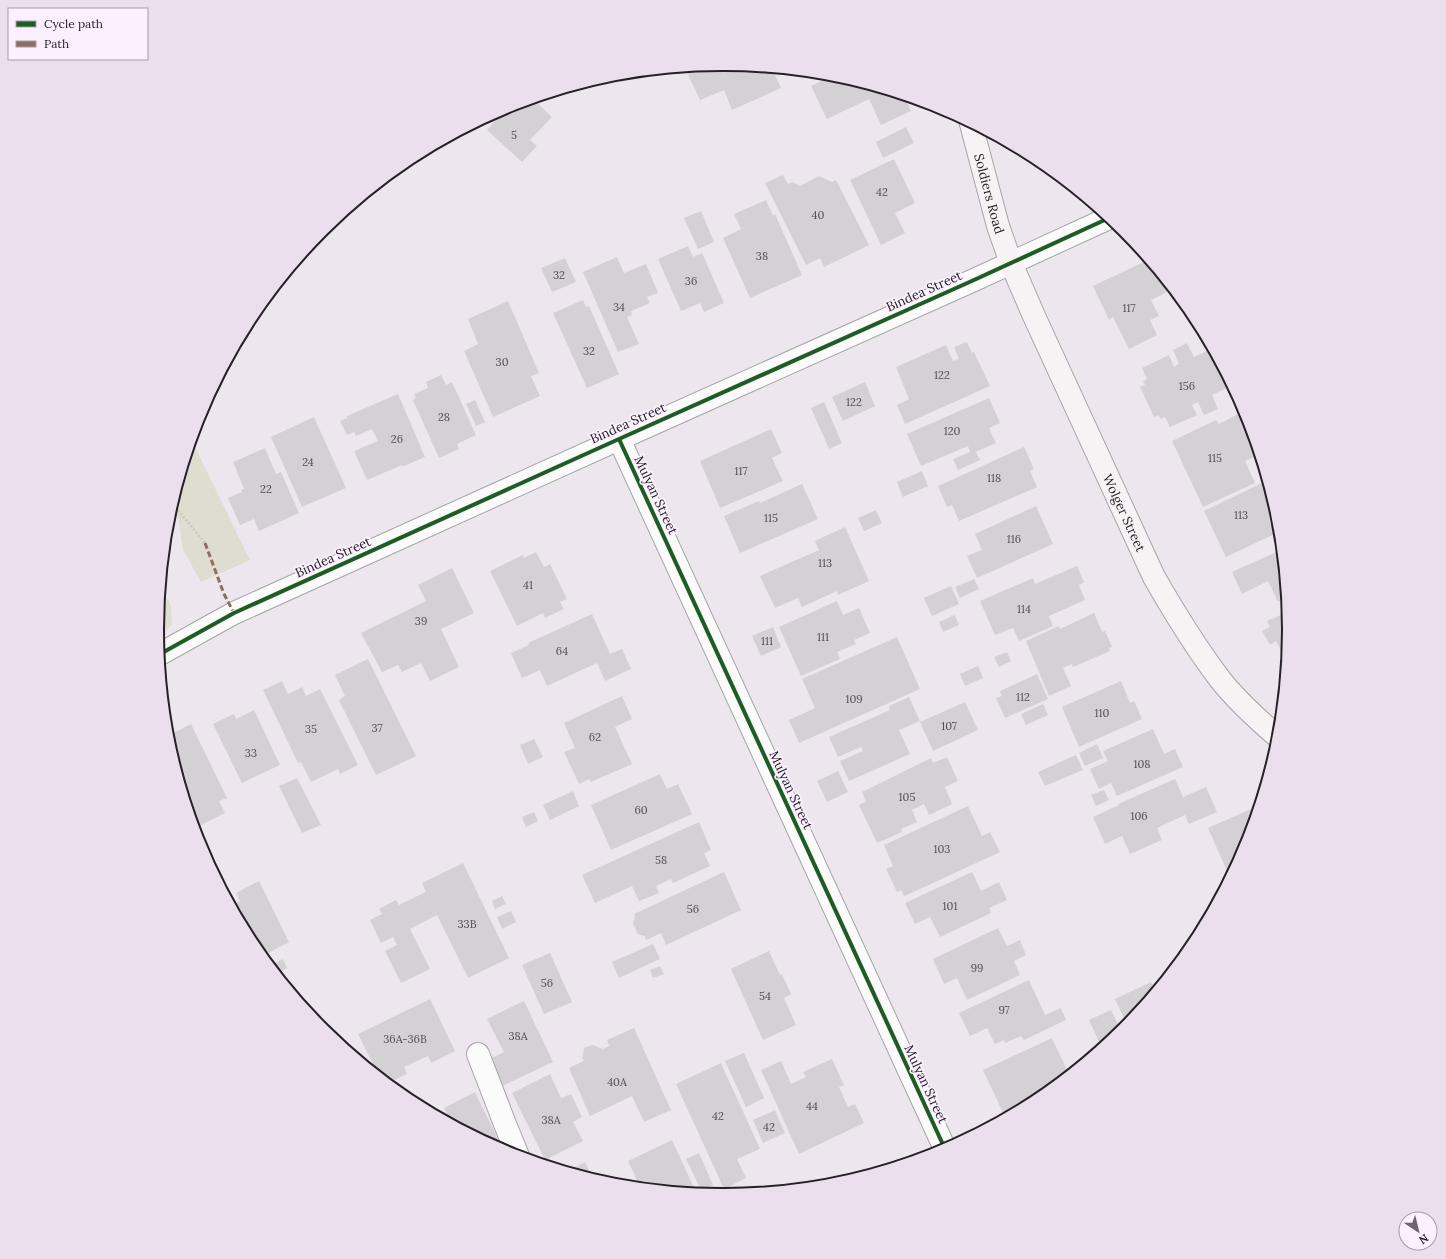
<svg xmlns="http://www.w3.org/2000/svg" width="1446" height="1259" viewBox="0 0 1446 1259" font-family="Lora,serif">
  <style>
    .green { fill: #dfddcf }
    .building { fill: #d5d0d6 }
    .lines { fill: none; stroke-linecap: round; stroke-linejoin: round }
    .street-casing { stroke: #a8a3a9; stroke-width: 24 }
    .secondary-casing { stroke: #a8a3a9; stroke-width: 24 }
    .path { stroke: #cac7ca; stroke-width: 2.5; stroke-dasharray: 2 2; stroke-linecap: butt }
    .street { stroke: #fcfbfc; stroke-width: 22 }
    .secondary { stroke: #f7f2f4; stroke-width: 22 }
    .quiet { stroke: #8d6e63; stroke-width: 3; stroke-dasharray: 6 3; stroke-linecap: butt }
    .cycleway-casing { stroke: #fcf0ff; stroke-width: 6 }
    .cycleway { stroke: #1b5e20; stroke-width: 4 }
    .labels { text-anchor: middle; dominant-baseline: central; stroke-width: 3.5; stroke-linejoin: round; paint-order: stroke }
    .number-label { font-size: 11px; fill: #524e53 }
    .street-label { font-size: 13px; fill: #252126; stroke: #fcf0ff }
    .rim { fill: none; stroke: #252126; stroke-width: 2 }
  </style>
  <rect width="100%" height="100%" fill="#ede6ee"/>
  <!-- green -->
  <path class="green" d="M 192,441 L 250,560 L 201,582 L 183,550 L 178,517 L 171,510 Z
    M 162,588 L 171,606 L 172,624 L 158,639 L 158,629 Z"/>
  <!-- building -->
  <path class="building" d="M 723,64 L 772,69 L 781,88 L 732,110 L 724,90 L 700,100 L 685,68 Z
    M 834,75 L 908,98 L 909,99 L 906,100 L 911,111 L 881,125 L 869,99 L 827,119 L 811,86 Z
    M 533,99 L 552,117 L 530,140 L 537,146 L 522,162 L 487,130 L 509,106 Z
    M 906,127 L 914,143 L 883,158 L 876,142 Z
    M 894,159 L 915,203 L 895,213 L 905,233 L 881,245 L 850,180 Z
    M 783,175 L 788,184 L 793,182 L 800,186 L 819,176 L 832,182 L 836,180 L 869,245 L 824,267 L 820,258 L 806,265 L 765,183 Z
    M 766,200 L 773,216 L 775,214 L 802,275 L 750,298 L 723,238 L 741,229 L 734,214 Z
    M 701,211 L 714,242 L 698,249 L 684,218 Z
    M 688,246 L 693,257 L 702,253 L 724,303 L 704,312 L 700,303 L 681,311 L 658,259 Z
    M 617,257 L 624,273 L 646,264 L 658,293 L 647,297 L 650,303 L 631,311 L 632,315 L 627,317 L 639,344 L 618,352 L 583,272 Z
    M 565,258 L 576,282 L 552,292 L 541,268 Z
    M 1148,260 L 1162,278 L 1169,291 L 1151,300 L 1159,316 L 1150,320 L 1157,335 L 1129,349 L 1113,317 L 1109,320 L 1093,286 Z
    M 583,300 L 586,307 L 589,306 L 619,374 L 587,388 L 553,313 Z
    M 508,301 L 539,373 L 531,376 L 540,396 L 493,417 L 464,351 L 478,344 L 468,319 Z
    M 967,342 L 972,353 L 974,352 L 990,386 L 905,424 L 897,405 L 909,399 L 896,367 L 946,345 L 953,361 L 959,359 L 954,347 Z
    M 1187,343 L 1194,357 L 1211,349 L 1231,386 L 1212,395 L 1218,409 L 1204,415 L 1198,402 L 1192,405 L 1197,415 L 1170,427 L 1165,417 L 1161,419 L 1159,415 L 1154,417 L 1140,387 L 1145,385 L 1143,381 L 1147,379 L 1142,368 L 1169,355 L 1174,367 L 1179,364 L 1173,350 Z
    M 441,375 L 446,385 L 452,382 L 476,435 L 457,444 L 459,449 L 439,458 L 413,400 L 416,398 L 414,394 L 428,388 L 426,382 Z
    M 865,382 L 875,406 L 843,421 L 832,397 Z
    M 398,394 L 425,457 L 402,467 L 402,465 L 367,480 L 354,451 L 378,441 L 372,429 L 356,436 L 354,432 L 347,435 L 340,421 L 347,418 L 347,416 Z
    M 989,398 L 1000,423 L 989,428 L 996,443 L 976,452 L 980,460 L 958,470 L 953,459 L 970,452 L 968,446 L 921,466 L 907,434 Z
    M 475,400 L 485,422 L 476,426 L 466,404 Z
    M 824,402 L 842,443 L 829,449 L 811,408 Z
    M 1240,413 L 1255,443 L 1258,455 L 1245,461 L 1255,483 L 1203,507 L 1172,441 L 1216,420 L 1219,424 Z
    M 314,417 L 346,488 L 302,507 L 271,437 Z
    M 771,429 L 782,453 L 772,458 L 783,481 L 720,508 L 700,461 Z
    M 1024,447 L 1034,469 L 1030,471 L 1037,487 L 959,521 L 952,505 L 947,507 L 938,486 Z
    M 265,448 L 276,474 L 281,472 L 299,513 L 259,531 L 254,519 L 240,525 L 228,498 L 242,492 L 241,490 L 244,489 L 233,462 Z
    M 922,471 L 928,486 L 903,497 L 897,482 Z
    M 1266,481 L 1278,519 L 1279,532 L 1226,557 L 1204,511 Z
    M 802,484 L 818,519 L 740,553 L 724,516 L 759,501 L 760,503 Z
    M 1036,506 L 1053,544 L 977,578 L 967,556 L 982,550 L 975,534 Z
    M 876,510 L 882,523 L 864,531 L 858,518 Z
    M 845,527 L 869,581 L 838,595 L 837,591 L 802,607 L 798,598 L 775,608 L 760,576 L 819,550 L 815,541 Z
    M 1281,550 L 1285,598 L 1278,602 L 1268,581 L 1242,594 L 1232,572 Z
    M 536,552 L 544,567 L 550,564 L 567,599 L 560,602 L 564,609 L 545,618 L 543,613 L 517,626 L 490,571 L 523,555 L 524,558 Z
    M 1077,566 L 1084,582 L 1079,585 L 1085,600 L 1049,616 L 1053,626 L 1019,641 L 1013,628 L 995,635 L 980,601 L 1033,578 L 1035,584 Z
    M 452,568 L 474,613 L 441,629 L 459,667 L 430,681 L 421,663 L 402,672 L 398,665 L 382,672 L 361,633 L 426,601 L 418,585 Z
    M 974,579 L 979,589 L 960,598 L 955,587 Z
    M 951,586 L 959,604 L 932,616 L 924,598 Z
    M 837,601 L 843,615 L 859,608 L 870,633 L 854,640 L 856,644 L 837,652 L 840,659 L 801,676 L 779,627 Z
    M 1287,612 L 1288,630 L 1286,655 L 1284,656 L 1276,641 L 1270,645 L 1262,631 L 1270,627 L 1267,621 Z
    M 1094,613 L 1102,632 L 1105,631 L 1112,647 L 1109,648 L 1110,651 L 1073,667 L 1072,664 L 1063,668 L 1071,686 L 1049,696 L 1026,641 L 1059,626 L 1060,629 Z
    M 592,614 L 610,654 L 622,649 L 631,669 L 605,681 L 597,663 L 547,686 L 540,670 L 522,678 L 511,653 L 529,645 L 528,643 Z
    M 955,615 L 959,625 L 943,632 L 939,622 Z
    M 773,627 L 781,647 L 761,656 L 752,636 Z
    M 897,637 L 920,689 L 799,743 L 789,720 L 815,708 L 802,679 Z
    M 1007,652 L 1011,661 L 999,667 L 994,657 Z
    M 368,659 L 416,756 L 376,775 L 339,700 L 345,696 L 335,675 Z
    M 978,666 L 983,678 L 965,686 L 960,674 Z
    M 1037,674 L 1048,699 L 1005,718 L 996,698 L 1002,696 L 1000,691 Z
    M 282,681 L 288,694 L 302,687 L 306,696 L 320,689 L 358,765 L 340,774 L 338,769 L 311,782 L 301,762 L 298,763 L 263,690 Z
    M 1121,681 L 1130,703 L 1134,701 L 1142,719 L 1079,747 L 1062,707 Z
    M 622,696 L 632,719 L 615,727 L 632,764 L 591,782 L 589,779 L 579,784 L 564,752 L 575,748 L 564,723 Z
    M 909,697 L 920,721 L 899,730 L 910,754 L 849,781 L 840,761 L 863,751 L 861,747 L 838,757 L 829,737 L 890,710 L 889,706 Z
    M 965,702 L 978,730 L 933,751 L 920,722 Z
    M 1043,704 L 1048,715 L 1026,725 L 1021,714 Z
    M 254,710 L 280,765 L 242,783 L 213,724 L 234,714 L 236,719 Z
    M 191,724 L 227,798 L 219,801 L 225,813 L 195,828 L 168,736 Z
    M 1153,729 L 1164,754 L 1175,749 L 1183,767 L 1117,796 L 1111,783 L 1099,789 L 1090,769 L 1108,761 L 1103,751 Z
    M 534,739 L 543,757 L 528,764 L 520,745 Z
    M 1097,744 L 1103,758 L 1085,766 L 1079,753 Z
    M 1076,755 L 1083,770 L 1045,786 L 1038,772 Z
    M 947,757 L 958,781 L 945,787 L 952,804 L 929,815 L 924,804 L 912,810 L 917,822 L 901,829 L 902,832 L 877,843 L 859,805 L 866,802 L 862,792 L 931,758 L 933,763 Z
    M 838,771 L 848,792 L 827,802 L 817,781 Z
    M 660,774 L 667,789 L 678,784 L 692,814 L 611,850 L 591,805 Z
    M 297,778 L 321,825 L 302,833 L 279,786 Z
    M 1175,779 L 1183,797 L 1206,787 L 1217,812 L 1189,824 L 1185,815 L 1157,828 L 1162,840 L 1130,854 L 1122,836 L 1105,844 L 1093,817 L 1119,805 L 1118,804 Z
    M 1104,790 L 1109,800 L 1096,806 L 1091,795 Z
    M 573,791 L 579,806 L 550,820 L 543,805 Z
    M 968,806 L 982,836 L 990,832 L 1000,852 L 907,895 L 904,896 L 901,890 L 897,892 L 886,869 L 893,866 L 884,845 Z
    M 1251,809 L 1254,816 L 1245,846 L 1233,868 L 1227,871 L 1208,828 Z
    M 534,812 L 538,821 L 526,827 L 522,817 Z
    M 699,822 L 711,850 L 704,853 L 710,866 L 673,883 L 671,879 L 656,886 L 659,893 L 639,901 L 632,886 L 595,903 L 582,875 Z
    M 463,863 L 509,958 L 468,978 L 437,915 L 410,929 L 430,969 L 401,983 L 385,951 L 397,945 L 393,937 L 381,943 L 370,920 L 382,914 L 379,909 L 396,900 L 399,905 L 426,892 L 422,883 Z
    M 724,872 L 741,910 L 666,945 L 661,933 L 646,940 L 645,936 L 638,934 L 633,924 L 635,916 L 634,914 Z
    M 972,872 L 981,891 L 999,882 L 1007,900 L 989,908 L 991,913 L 940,937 L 930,917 L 915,924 L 905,903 Z
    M 259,881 L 289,942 L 263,956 L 253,943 L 232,905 L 240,901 L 236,893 Z
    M 502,896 L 506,904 L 495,909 L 492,901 Z
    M 511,911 L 516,922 L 502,929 L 497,917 Z
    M 998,928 L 1007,946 L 1020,940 L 1026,955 L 1014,961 L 1020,975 L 967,1000 L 957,978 L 944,984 L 933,959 Z
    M 653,944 L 660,959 L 619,978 L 612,962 Z
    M 769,951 L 780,975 L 782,974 L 791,994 L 784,998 L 796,1025 L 763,1040 L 731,969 Z
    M 550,953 L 572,1002 L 544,1014 L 522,965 Z
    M 283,959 L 287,968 L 277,973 L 271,965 Z
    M 660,966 L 664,974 L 653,978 L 650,970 Z
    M 1029,980 L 1045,1015 L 1061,1008 L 1066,1020 L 1024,1040 L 1021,1036 L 1005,1043 L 1004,1040 L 995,1044 L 987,1028 L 970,1036 L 959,1013 Z
    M 1151,982 L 1155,991 L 1127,1025 L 1115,999 Z
    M 430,999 L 455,1051 L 431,1063 L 428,1056 L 404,1067 L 407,1074 L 388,1083 L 378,1074 L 358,1034 Z
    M 524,1001 L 553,1062 L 498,1088 L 485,1061 L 504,1052 L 487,1019 Z
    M 1111,1010 L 1121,1031 L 1111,1039 L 1100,1044 L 1089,1020 Z
    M 634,1028 L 671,1110 L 644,1122 L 632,1096 L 590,1116 L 569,1068 L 584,1061 L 582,1058 L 584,1048 L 593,1045 L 603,1049 L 609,1046 L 607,1040 Z
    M 1052,1038 L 1069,1074 L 1037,1100 L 1005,1117 L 983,1070 Z
    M 744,1053 L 764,1098 L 746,1107 L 725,1061 Z
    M 832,1059 L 844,1085 L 839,1087 L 848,1107 L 855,1104 L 864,1123 L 799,1154 L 761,1070 L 781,1061 L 791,1084 L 806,1077 L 803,1072 Z
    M 721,1063 L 760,1149 L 737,1159 L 746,1178 L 724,1189 L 676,1084 Z
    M 550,1074 L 561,1098 L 571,1094 L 582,1117 L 573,1122 L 583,1141 L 545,1160 L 512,1093 Z
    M 475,1092 L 499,1141 L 493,1145 L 452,1123 L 444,1108 Z
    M 775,1110 L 785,1133 L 763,1143 L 753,1120 Z
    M 672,1140 L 696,1192 L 640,1187 L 628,1161 Z
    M 699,1153 L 713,1185 L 701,1190 L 686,1159 Z
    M 585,1162 L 593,1178 L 568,1171 Z"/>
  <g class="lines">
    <!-- street casing -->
    <g class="street-casing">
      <path id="street" d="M 619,439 L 945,1149
        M 160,654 L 234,613 L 619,439 L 974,280 L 1109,218
        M 478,1054 L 505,1124 L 518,1156"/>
    </g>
    <!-- secondary casing -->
    <g class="secondary-casing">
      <g id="secondary">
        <path id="s1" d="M 971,124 L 998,226 L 1011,263 L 1034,316 L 1154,577 C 1174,612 1195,646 1219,678 C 1236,700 1257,719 1278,737"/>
      </g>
    </g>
    <!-- path -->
    <path class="path" d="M 173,504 L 205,543"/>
    <!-- street -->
    <use href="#street" class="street"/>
    <!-- secondary -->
    <use href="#secondary" class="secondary"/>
    <!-- quiet -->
    <path class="quiet" d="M 205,543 L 224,594 L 234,613"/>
    <!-- cycleway casing -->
    <g class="cycleway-casing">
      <path id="cycleway" d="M 619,439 L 945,1149
        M 160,654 L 234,613 L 619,439 L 974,280 L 1109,218"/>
    </g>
    <!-- cycleway -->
    <use href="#cycleway" class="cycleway"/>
  </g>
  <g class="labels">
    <!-- number labels -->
    <g class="number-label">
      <text x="514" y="135">5</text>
      <text x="882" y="192">42</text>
      <text x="818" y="215">40</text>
      <text x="762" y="256">38</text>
      <text x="559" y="275">32</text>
      <text x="691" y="281">36</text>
      <text x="619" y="307">34</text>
      <text x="1129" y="308">117</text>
      <text x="589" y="351">32</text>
      <text x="502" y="362">30</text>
      <text x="942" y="375">122</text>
      <text x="1187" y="386">156</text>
      <text x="854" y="402">122</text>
      <text x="444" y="417">28</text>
      <text x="952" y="431">120</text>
      <text x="397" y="439">26</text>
      <text x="1215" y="458">115</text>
      <text x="308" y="462">24</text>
      <text x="741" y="471">117</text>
      <text x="994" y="478">118</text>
      <text x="266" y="489">22</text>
      <text x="1241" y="515">113</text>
      <text x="771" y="518">115</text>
      <text x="1014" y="539">116</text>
      <text x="825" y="563">113</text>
      <text x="528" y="585">41</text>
      <text x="1024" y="609">114</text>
      <text x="421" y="621">39</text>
      <text x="823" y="637">111</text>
      <text x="767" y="641">111</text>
      <text x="562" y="651">64</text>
      <text x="1023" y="697">112</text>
      <text x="854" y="699">109</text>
      <text x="1102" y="713">110</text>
      <text x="949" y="726">107</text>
      <text x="377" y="728">37</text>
      <text x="311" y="729">35</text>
      <text x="595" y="737">62</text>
      <text x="251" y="753">33</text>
      <text x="1142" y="764">108</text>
      <text x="907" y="797">105</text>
      <text x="641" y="810">60</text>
      <text x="1139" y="816">106</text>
      <text x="942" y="849">103</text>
      <text x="661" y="860">58</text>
      <text x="950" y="906">101</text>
      <text x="693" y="909">56</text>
      <text x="467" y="924">33B</text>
      <text x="977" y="968">99</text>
      <text x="547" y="983">56</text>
      <text x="765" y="996">54</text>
      <text x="1004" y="1010">97</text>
      <text x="518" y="1036">38A</text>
      <text x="405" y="1039">36A-36B</text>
      <text x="617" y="1082">40A</text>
      <text x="812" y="1106">44</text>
      <text x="718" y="1116">42</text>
      <text x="551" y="1120">38A</text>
      <text x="769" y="1127">42</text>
    </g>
    <!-- street labels -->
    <g class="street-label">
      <text stroke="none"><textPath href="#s1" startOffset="72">Soldiers Road</textPath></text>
      <text transform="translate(924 291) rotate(-24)">Bindea Street</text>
      <text transform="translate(628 423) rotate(-24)">Bindea Street</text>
      <text transform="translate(656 495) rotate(65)">Mulyan Street</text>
      <text stroke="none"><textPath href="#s1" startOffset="419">Wolger Street</textPath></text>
      <text transform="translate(333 557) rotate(-24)">Bindea Street</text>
      <text transform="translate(791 790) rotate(65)">Mulyan Street</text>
      <text transform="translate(926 1084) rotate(65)">Mulyan Street</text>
    </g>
  </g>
  <!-- crop -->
  <path d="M0 0H1446V1259H0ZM722 71H724A558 558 0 0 1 1282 629V630A558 558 0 0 1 724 1188H722A558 558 0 0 1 164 630V629A558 558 0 0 1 722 71Z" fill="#ebdfee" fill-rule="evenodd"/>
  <path class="rim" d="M722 71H724A558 558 0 0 1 1282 629V630A558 558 0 0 1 724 1188H722A558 558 0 0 1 164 630V629A558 558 0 0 1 722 71Z"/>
  <!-- legend -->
  <rect x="8" y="8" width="140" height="52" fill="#fcf0ff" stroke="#a69da8"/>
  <rect x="16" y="21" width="20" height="6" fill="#1b5e20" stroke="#a69da8"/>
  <text x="44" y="28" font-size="12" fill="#252126">Cycle path</text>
  <rect x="16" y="41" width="20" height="6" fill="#8d6e63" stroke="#a69da8"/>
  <text x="44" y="48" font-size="12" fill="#252126">Path</text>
  <!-- north arrow -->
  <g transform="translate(1418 1231) rotate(145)"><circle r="19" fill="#fcf0ff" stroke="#a69da8"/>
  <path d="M0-3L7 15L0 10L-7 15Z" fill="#6b666c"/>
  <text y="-6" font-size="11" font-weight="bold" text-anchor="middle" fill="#252126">N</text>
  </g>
</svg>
